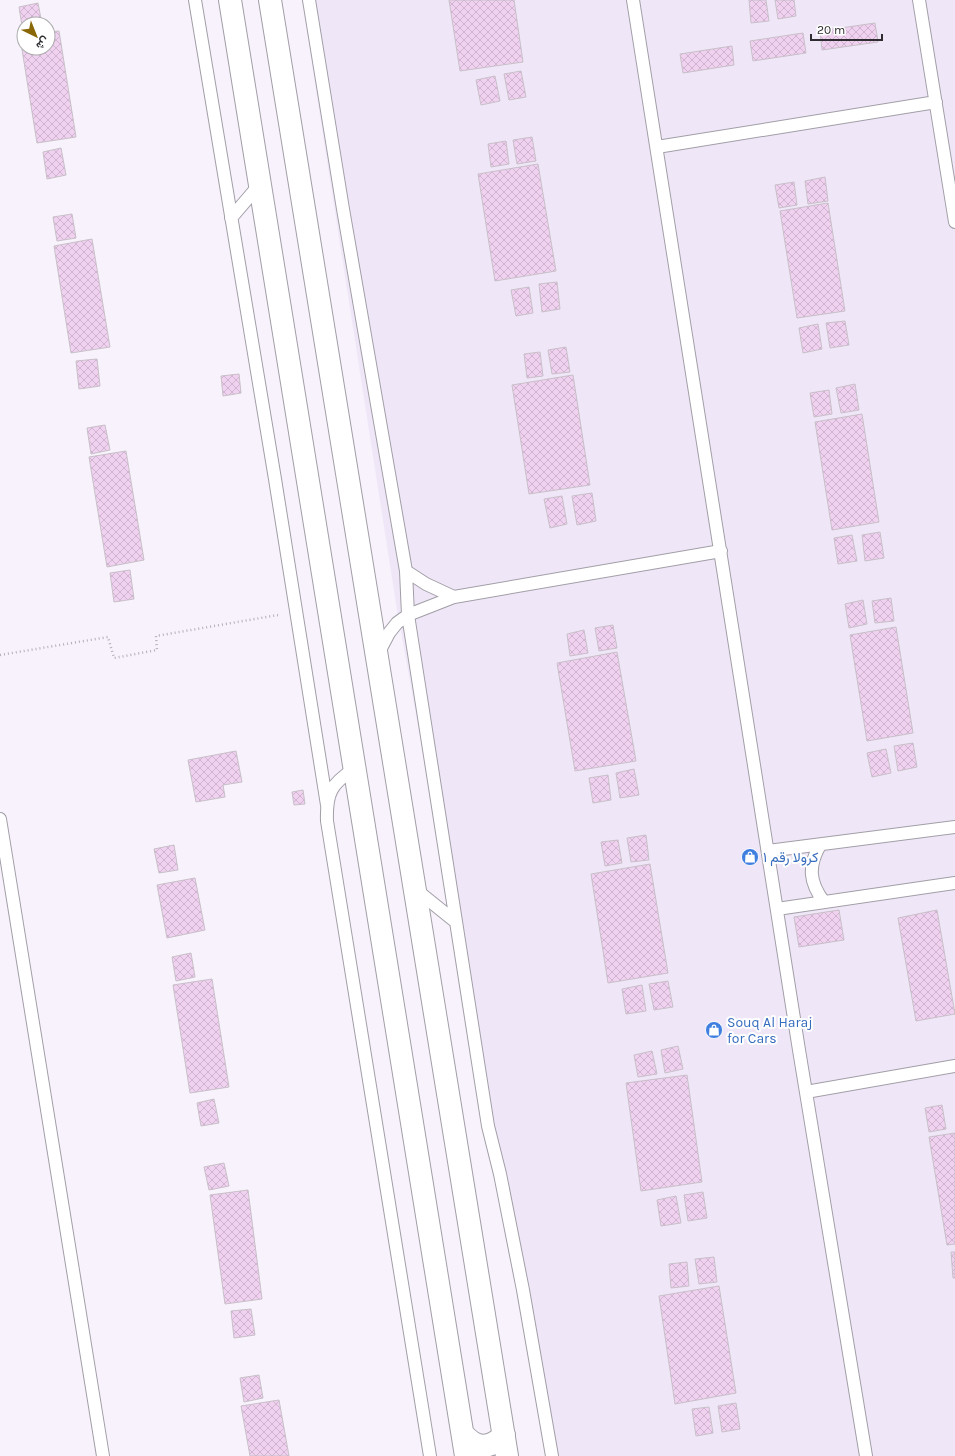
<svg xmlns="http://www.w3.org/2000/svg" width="955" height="1456" viewBox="0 0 955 1456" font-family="Karla,Vazirmatn,sans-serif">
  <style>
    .built { fill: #efe7f7 }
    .building { fill: url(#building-cross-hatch); stroke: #c8c0c8 }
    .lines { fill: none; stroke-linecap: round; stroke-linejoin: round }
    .lane-casing { stroke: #a29ea7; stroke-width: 14 }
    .street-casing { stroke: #a29ea7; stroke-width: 24 }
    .path { stroke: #b4b0b7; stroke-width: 2.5; stroke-dasharray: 1 3; stroke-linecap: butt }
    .lane { stroke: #fff; stroke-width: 12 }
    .street { stroke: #fff; stroke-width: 22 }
    .labels { text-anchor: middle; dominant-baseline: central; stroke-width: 4; stroke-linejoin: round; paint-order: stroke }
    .shop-label { font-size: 14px; fill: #366cbe; stroke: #fff; text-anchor: start }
  </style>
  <defs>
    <pattern id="building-cross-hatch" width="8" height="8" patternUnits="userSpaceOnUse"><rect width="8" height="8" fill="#f0d1f0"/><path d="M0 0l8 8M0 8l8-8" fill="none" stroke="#ceb4ce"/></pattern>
  </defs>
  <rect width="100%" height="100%" fill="#f7f2fb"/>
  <!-- built -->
  <path class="built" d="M 302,0 L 955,0 L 955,1456 L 550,1456 L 396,604 Z"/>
  <!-- building -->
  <path class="building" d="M 449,0 L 514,0 L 523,62 L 460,71 Z
    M 749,0 L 766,0 L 769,21 L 751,23 Z
    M 775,0 L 794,0 L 796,16 L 778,19 Z
    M 38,3 L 42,24 L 24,24 L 23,32 L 19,7 Z
    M 875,23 L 878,42 L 822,50 L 820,31 Z
    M 59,31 L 76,137 L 37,143 L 20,37 L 24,36 L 24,48 L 48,48 L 48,32 Z
    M 803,33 L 806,53 L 753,61 L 750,41 Z
    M 732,46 L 734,65 L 683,73 L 680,54 Z
    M 521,71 L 526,97 L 509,100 L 504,74 Z
    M 495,76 L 500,101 L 481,105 L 476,80 Z
    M 532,137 L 536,161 L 517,164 L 513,140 Z
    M 506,141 L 509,164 L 491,167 L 488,144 Z
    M 61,148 L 66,175 L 47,179 L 43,152 Z
    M 538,164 L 556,271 L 495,281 L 478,174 Z
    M 825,177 L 828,201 L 808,204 L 805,181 Z
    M 794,182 L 797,205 L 779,208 L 775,185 Z
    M 828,203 L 845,311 L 797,318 L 780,211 Z
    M 72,214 L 76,238 L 57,241 L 53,217 Z
    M 92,239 L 110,347 L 71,353 L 54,246 Z
    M 557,282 L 560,309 L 542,312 L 539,284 Z
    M 529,287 L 533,313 L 516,316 L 511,290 Z
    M 845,321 L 849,345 L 830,348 L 826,323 Z
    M 818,324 L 822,349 L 803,353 L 799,328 Z
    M 566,347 L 570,372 L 552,374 L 548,350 Z
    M 540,352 L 543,376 L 527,378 L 524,354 Z
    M 97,359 L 100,386 L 79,389 L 76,361 Z
    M 239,374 L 241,393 L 223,396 L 221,376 Z
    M 573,375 L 590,485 L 529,494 L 512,385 Z
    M 855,384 L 859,410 L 841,413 L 836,388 Z
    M 829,390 L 832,414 L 814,417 L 810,393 Z
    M 862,414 L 879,522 L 832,530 L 815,422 Z
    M 105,425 L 110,450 L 91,454 L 87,428 Z
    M 126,451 L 144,560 L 107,567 L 89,457 Z
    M 592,493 L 596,521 L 577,525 L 572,496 Z
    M 562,496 L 567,524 L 550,528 L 544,499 Z
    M 880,532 L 884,558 L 865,561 L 862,535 Z
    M 852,535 L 857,561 L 838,564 L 834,538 Z
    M 130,570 L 134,599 L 114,602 L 110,573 Z
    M 891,598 L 894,621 L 875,623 L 872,601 Z
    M 863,600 L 867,624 L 849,628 L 845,604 Z
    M 613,625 L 617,648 L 599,651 L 595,628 Z
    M 896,627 L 913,733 L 867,741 L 850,635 Z
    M 584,630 L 588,653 L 570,656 L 567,634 Z
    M 617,652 L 636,761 L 575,771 L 557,663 Z
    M 913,743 L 917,767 L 898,771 L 894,746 Z
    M 886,749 L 891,773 L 872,777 L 867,753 Z
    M 236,751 L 242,782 L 223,785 L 225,797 L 196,802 L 188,760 Z
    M 634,769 L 639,795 L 620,798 L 616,773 Z
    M 608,775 L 611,800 L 593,803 L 589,778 Z
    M 303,790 L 305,804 L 294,805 L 292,792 Z
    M 646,835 L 649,860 L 631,862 L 627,838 Z
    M 618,840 L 622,863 L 605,866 L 601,842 Z
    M 174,845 L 178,870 L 159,873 L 154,849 Z
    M 650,864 L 668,973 L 608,983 L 591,874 Z
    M 195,878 L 205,930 L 167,938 L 157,885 Z
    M 839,910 L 844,940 L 799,947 L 794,917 Z
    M 937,910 L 955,1014 L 916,1021 L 898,918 Z
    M 191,953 L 195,977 L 176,981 L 172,957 Z
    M 212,979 L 229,1087 L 190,1093 L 173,985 Z
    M 668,981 L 673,1007 L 654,1010 L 649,984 Z
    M 642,985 L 646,1011 L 626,1014 L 622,989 Z
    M 678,1046 L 683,1069 L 665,1073 L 661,1050 Z
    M 652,1051 L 657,1074 L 638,1077 L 634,1055 Z
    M 687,1075 L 702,1182 L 641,1191 L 626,1083 Z
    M 214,1099 L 219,1123 L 201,1126 L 197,1103 Z
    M 942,1105 L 946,1129 L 929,1132 L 925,1108 Z
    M 955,1133 L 955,1244 L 947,1245 L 929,1137 Z
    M 224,1163 L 229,1186 L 209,1190 L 204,1167 Z
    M 248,1190 L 262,1299 L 225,1304 L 210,1195 Z
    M 703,1192 L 707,1218 L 688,1221 L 684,1195 Z
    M 676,1196 L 681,1223 L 661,1226 L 657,1200 Z
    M 951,1252 L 955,1252 L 955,1278 L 953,1278 Z
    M 714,1257 L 717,1282 L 699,1284 L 695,1259 Z
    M 687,1262 L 689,1286 L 671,1288 L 669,1264 Z
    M 719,1286 L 736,1393 L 675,1404 L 659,1296 Z
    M 251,1309 L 255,1335 L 234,1338 L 231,1311 Z
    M 259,1375 L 263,1398 L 244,1402 L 240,1378 Z
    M 279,1400 L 289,1456 L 250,1456 L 241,1406 Z
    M 736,1403 L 740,1429 L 722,1432 L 718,1406 Z
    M 709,1407 L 713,1433 L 696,1436 L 692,1409 Z"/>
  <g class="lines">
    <!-- lane casing -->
    <g class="lane-casing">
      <path id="lane" d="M 195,0 L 275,479 L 327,805
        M 309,0 L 343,209 L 406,571 L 408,615 L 488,1126 L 500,1174 L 523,1290 L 552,1456
        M 633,0 L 799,1050 L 866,1456
        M 919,0 L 955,222
        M 657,147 L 936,102
        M 231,218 L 260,184
        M 406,571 L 426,584 L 454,597
        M 378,654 L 389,633 L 397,623 L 408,615 L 454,597 L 721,551
        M 354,769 C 331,784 326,793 327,821 L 430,1456
        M 0,819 L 103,1456
        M 820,845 C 808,866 809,882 824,902
        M 768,851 L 955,827
        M 415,889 L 456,922
        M 777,909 L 955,883
        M 806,1092 L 955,1066"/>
    </g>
    <!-- street casing -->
    <g class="street-casing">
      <path id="street" d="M 230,0 L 466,1456
        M 270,0 L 507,1456
        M 463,1434 C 476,1449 489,1450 504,1435"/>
    </g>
    <!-- path -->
    <path class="path" d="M 0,655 L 108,637 L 114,658 L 157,650 L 156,636 L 278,615"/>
    <!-- lane -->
    <use href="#lane" class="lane"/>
    <!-- street -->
    <use href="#street" class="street"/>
  </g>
  <!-- icons -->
  <defs>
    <g id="shop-disc" transform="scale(0.9)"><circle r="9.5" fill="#3f7fe0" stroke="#fff"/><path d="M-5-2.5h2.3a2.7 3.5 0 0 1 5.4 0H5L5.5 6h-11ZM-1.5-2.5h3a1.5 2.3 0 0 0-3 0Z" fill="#fff"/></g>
  </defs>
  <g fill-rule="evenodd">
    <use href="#shop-disc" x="750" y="857"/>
    <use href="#shop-disc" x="714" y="1030"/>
  </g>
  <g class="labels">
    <!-- shop labels -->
    <g class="shop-label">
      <text x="763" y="857">كرولا رقم ١</text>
      <text x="727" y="1022">Souq Al Haraj<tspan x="727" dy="16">for Cars</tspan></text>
    </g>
  </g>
  <!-- north arrow -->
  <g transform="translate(36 36) rotate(137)"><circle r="19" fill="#ffffff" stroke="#ababac"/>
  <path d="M0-3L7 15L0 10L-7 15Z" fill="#8a6807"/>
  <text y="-6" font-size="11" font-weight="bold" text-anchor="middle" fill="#2e2c30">ش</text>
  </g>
  <!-- scale -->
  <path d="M811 34v6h71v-6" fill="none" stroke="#2e2c30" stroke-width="2"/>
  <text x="817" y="34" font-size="12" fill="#2e2c30" stroke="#ffffff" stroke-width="3" paint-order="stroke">20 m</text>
</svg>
